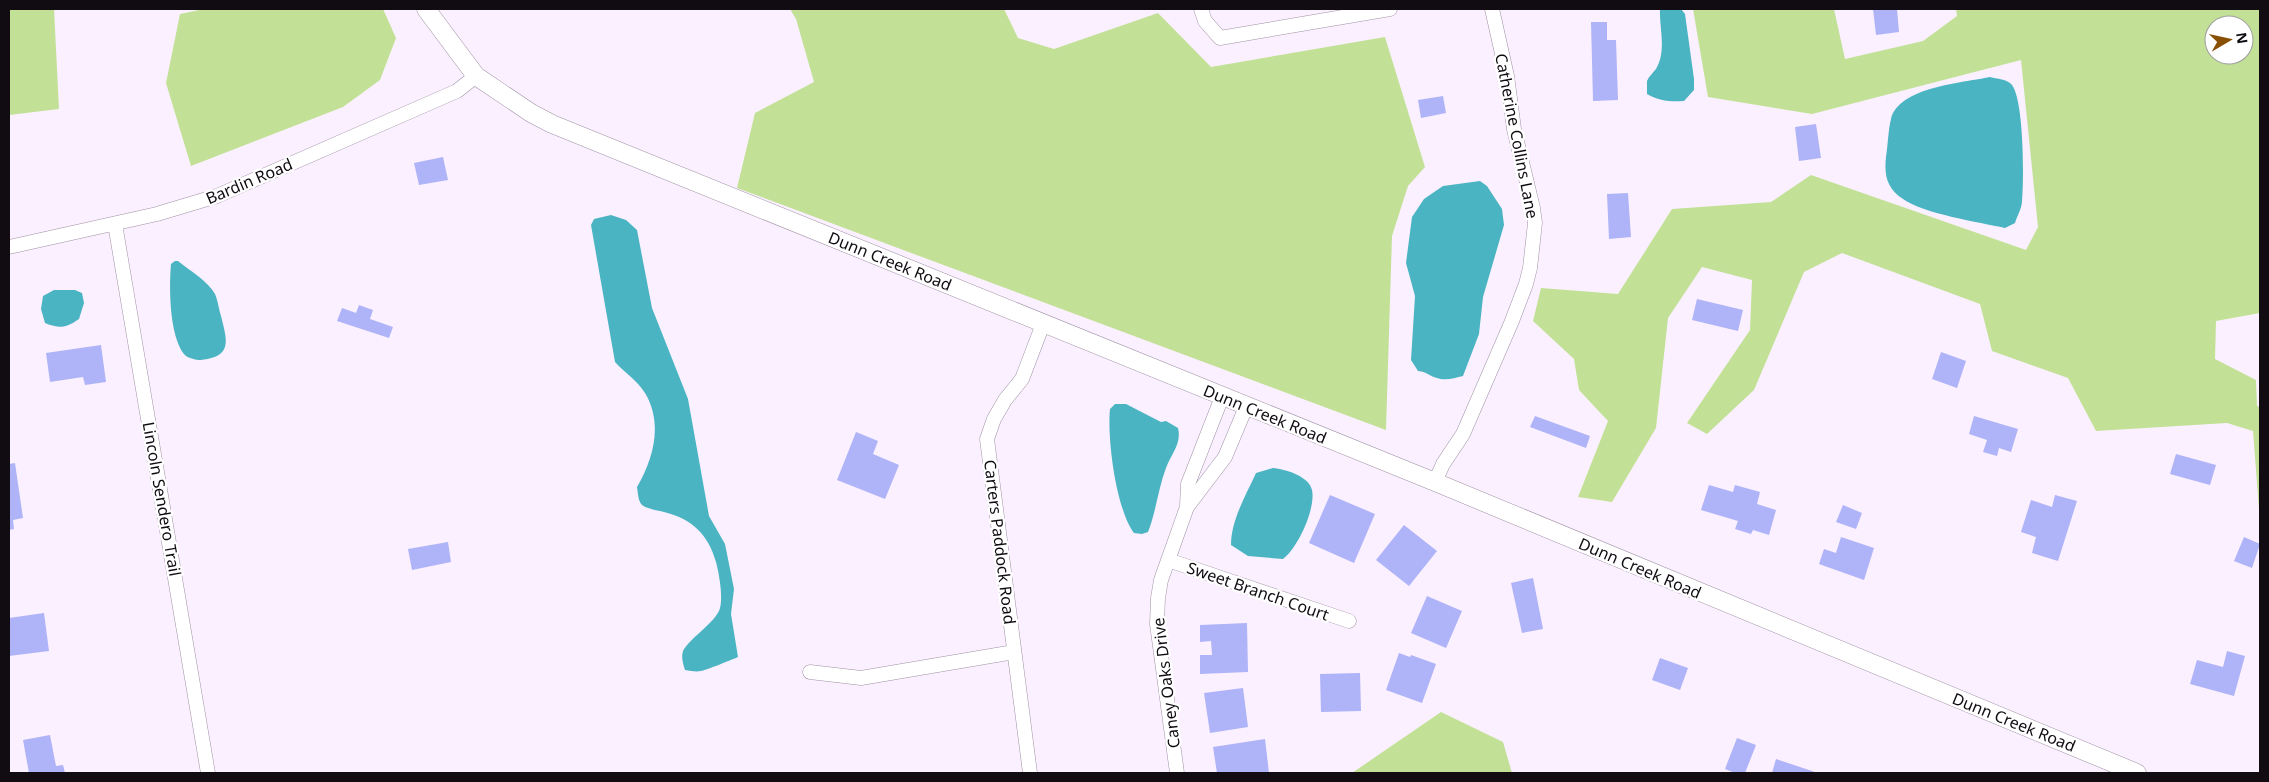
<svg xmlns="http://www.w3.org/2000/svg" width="2269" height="782" viewBox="0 0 2269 782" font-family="'Noto Sans',sans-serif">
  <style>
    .green { fill: #c2e196; fill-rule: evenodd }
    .water { fill: #4ab4c2 }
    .building { fill: #afb3f8 }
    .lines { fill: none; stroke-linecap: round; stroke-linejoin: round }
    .minor-casing { stroke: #9f92a4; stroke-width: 15 }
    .tertiary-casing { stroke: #9f92a4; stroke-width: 19 }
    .minor { stroke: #fff; stroke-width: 14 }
    .tertiary { stroke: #fff; stroke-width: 18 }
    .labels { text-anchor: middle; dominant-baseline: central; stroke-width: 4.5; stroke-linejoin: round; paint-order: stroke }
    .street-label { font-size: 16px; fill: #100c12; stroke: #fff }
  </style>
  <rect width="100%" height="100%" fill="#fbf0ff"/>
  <!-- green -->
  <path class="green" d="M 9,9 L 54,9 L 59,109 L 9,115 Z
    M 204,9 L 383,9 L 396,38 L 380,80 L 343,107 L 191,166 L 166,83 L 180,14 Z
    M 790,9 L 1004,9 L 1018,38 L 1054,49 L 1158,13 L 1211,67 L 1385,37 L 1425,167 L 1408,186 L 1392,236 L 1386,430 L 737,188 L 755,113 L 814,82 L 796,19 Z
    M 1693,9 L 1834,9 L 1845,59 L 1923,41 L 1957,16 L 1956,9 L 2260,9 L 2260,313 L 2216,321 L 2215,359 L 2256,380 L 2257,406 L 2260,407 L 2260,522 L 2253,431 L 2227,423 L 2096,431 L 2068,378 L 1992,351 L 1980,304 L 1842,253 L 1804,272 L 1754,390 L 1707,434 L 1687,423 L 1750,330 L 1752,280 L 1702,267 L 1668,318 L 1656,428 L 1612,502 L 1578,497 L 1608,421 L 1579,390 L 1574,359 L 1533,321 L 1541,288 L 1618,294 L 1672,209 L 1771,202 L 1811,175 L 2026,250 L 2038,227 L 2021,60 L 1812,114 L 1708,97 ZM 2214,25 L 2244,25 L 2244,55 L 2214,55 Z
    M 1441,712 L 1503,742 L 1512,773 L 1352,773 Z"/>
  <!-- water -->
  <path class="water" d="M 1660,9 L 1681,9 L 1685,14 L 1694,79 L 1694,90 L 1684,101 C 1671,102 1659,101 1647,94 L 1647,81 C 1649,76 1653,73 1656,69 C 1667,51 1659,27 1660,9 Z
    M 1990,77 C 1997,79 2007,79 2012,85 C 2024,101 2024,179 2022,201 C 2022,208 2017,216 2015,223 L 2005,228 C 1979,222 1924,214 1903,199 C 1887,188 1884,176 1886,157 C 1888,145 1888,131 1891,119 C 1899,87 1962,83 1990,77 Z
    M 1480,181 L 1487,186 L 1502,209 L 1504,225 L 1483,297 L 1479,334 L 1463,376 C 1455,378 1445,381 1437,378 C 1429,376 1428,372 1418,371 L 1411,360 L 1415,296 L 1406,263 L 1412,217 L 1424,199 L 1443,186 Z
    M 611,215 L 626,220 L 637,230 L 652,308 L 688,399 L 709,516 L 725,544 L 734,589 L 731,614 L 738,657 C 736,658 704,671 701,671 C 696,672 691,671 685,670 C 683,664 681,657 683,651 C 690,638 711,626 719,611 C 724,600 719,573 716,562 C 708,534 692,519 664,512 C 657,510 647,509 642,505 C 638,501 638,493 637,487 C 654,458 663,423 645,393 C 637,380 625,373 615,362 L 591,225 L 594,219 Z
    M 175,261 L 178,261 C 189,270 208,281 215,294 C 218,301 219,310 221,316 C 227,340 233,357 201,360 C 196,360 187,358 184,354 C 169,334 169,287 171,264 Z
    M 54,290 L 75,290 L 82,293 L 84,303 L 79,319 C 66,328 60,329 45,323 L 41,309 L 43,296 Z
    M 1115,404 L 1126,404 L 1161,422 L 1166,421 L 1178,428 C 1182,444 1171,454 1166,468 C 1158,489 1156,512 1148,532 L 1142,534 L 1134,533 C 1116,509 1107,438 1110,409 Z
    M 1273,468 C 1285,469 1309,476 1312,490 C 1316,508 1298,548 1283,559 L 1248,556 L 1231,545 C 1231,520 1246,495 1256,473 Z"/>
  <!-- building -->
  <path class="building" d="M 1873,9 L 1897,9 L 1899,32 L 1876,35 Z
    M 1591,22 L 1607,22 L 1607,40 L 1616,40 L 1618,100 L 1593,101 Z
    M 1443,96 L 1446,113 L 1421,118 L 1418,100 Z
    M 1816,124 L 1821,158 L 1799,161 L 1795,127 Z
    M 443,157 L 448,180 L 419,185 L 414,163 Z
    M 1628,193 L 1631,237 L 1609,239 L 1607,194 Z
    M 1697,299 L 1743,310 L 1738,331 L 1692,320 Z
    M 359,305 L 373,310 L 370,319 L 393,327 L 389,338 L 337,321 L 342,308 L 356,313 Z
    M 101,345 L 106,382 L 85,385 L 83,377 L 50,382 L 46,353 Z
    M 1941,352 L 1966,361 L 1957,388 L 1932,379 Z
    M 1535,416 L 1590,436 L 1586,448 L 1530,427 Z
    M 1974,416 L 2018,429 L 2011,452 L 1999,448 L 1997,456 L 1983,452 L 1987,440 L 1969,434 Z
    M 856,432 L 878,441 L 873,454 L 899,465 L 885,499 L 837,480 Z
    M 2176,454 L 2216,465 L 2210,485 L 2170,474 Z
    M 15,463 L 23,518 L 13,520 L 14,529 L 9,530 L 9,464 Z
    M 1709,485 L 1733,492 L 1735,485 L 1760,492 L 1757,504 L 1776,510 L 1769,535 L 1753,530 L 1751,534 L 1735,529 L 1738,521 L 1701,510 Z
    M 1330,495 L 1375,514 L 1354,563 L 1309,543 Z
    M 2055,495 L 2077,501 L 2058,561 L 2032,553 L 2036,537 L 2021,532 L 2031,500 L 2052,507 Z
    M 1843,505 L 1862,513 L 1856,529 L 1836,522 Z
    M 1404,525 L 1437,551 L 1409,586 L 1376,560 Z
    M 1841,537 L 1874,548 L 1864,580 L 1819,564 L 1824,549 L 1836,553 Z
    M 2244,537 L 2260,544 L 2252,568 L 2234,561 Z
    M 448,542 L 451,562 L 412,570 L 408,549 Z
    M 1533,578 L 1543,629 L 1522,633 L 1511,583 Z
    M 1427,596 L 1462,611 L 1446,648 L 1411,633 Z
    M 44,613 L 49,651 L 9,656 L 9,618 Z
    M 1247,623 L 1248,672 L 1200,674 L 1200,655 L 1212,655 L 1211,641 L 1200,642 L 1200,625 Z
    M 2227,651 L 2245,656 L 2234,696 L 2190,684 L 2197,660 L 2223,667 Z
    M 1399,653 L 1410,657 L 1411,655 L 1436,664 L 1422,703 L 1386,690 Z
    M 1660,658 L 1688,668 L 1680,690 L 1652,680 Z
    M 1360,673 L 1361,711 L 1321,712 L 1320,674 Z
    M 1243,688 L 1248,727 L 1210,733 L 1204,693 Z
    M 50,735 L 56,766 L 63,765 L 65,773 L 29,773 L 23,740 Z
    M 1737,738 L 1756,745 L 1745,773 L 1735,773 L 1725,769 Z
    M 1265,739 L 1269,773 L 1217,773 L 1213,747 Z
    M 1776,759 L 1818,773 L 1772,773 Z"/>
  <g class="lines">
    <!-- minor casing -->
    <g class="minor-casing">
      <path id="minor" d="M 1201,9 L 1205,21 L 1220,38 L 1390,9
        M 115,224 L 208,773
        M 9,247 L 157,214 L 217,196 L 457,91 L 476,76
        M 1435,482 L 1443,464 L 1463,434 L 1512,321 L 1526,284 L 1530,268 L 1535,223 L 1533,208 L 1514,129 L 1507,76 L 1492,9
        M 1187,507 L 1225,457 L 1246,407
        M 1168,560 L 1349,621
        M 810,672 L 861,678 L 1014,652
        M 1030,773 L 987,439 L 994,419 L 1005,400 L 1022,379 L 1043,324
        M 1177,773 L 1157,624 L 1158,598 L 1161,580 L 1187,507 L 1188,484 L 1222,397"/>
    </g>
    <!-- tertiary casing -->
    <g class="tertiary-casing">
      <path id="tertiary" d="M 426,9 L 476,76 L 531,113 L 552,124 L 1435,482 L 2137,773"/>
    </g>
    <!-- minor -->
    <use href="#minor" class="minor"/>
    <!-- tertiary -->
    <use href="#tertiary" class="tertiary"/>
  </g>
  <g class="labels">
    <!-- street labels -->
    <g class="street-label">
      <text transform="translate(1517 136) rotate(79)">Catherine Collins Lane</text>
      <text transform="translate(249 181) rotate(-23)">Bardin Road</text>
      <text transform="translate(890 261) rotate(22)">Dunn Creek Road</text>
      <text transform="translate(1265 414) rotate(22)">Dunn Creek Road</text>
      <text transform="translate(162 499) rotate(80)">Lincoln Sendero Trail</text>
      <text transform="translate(1000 542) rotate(83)">Carters Paddock Road</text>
      <text transform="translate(1640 568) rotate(23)">Dunn Creek Road</text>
      <text transform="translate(1258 591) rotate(19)">Sweet Branch Court</text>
      <text transform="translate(1166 683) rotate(-97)">Caney Oaks Drive</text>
      <text transform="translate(2014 722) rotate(22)">Dunn Creek Road</text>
    </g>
  </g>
  <!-- border -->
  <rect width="2269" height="782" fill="none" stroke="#100c12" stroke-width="20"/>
  <!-- north arrow -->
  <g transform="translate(2229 40) rotate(81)"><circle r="24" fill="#ffffff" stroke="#9f9ea0"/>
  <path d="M0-4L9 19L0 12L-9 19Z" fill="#895004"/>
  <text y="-8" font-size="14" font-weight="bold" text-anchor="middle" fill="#100c12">N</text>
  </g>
</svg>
